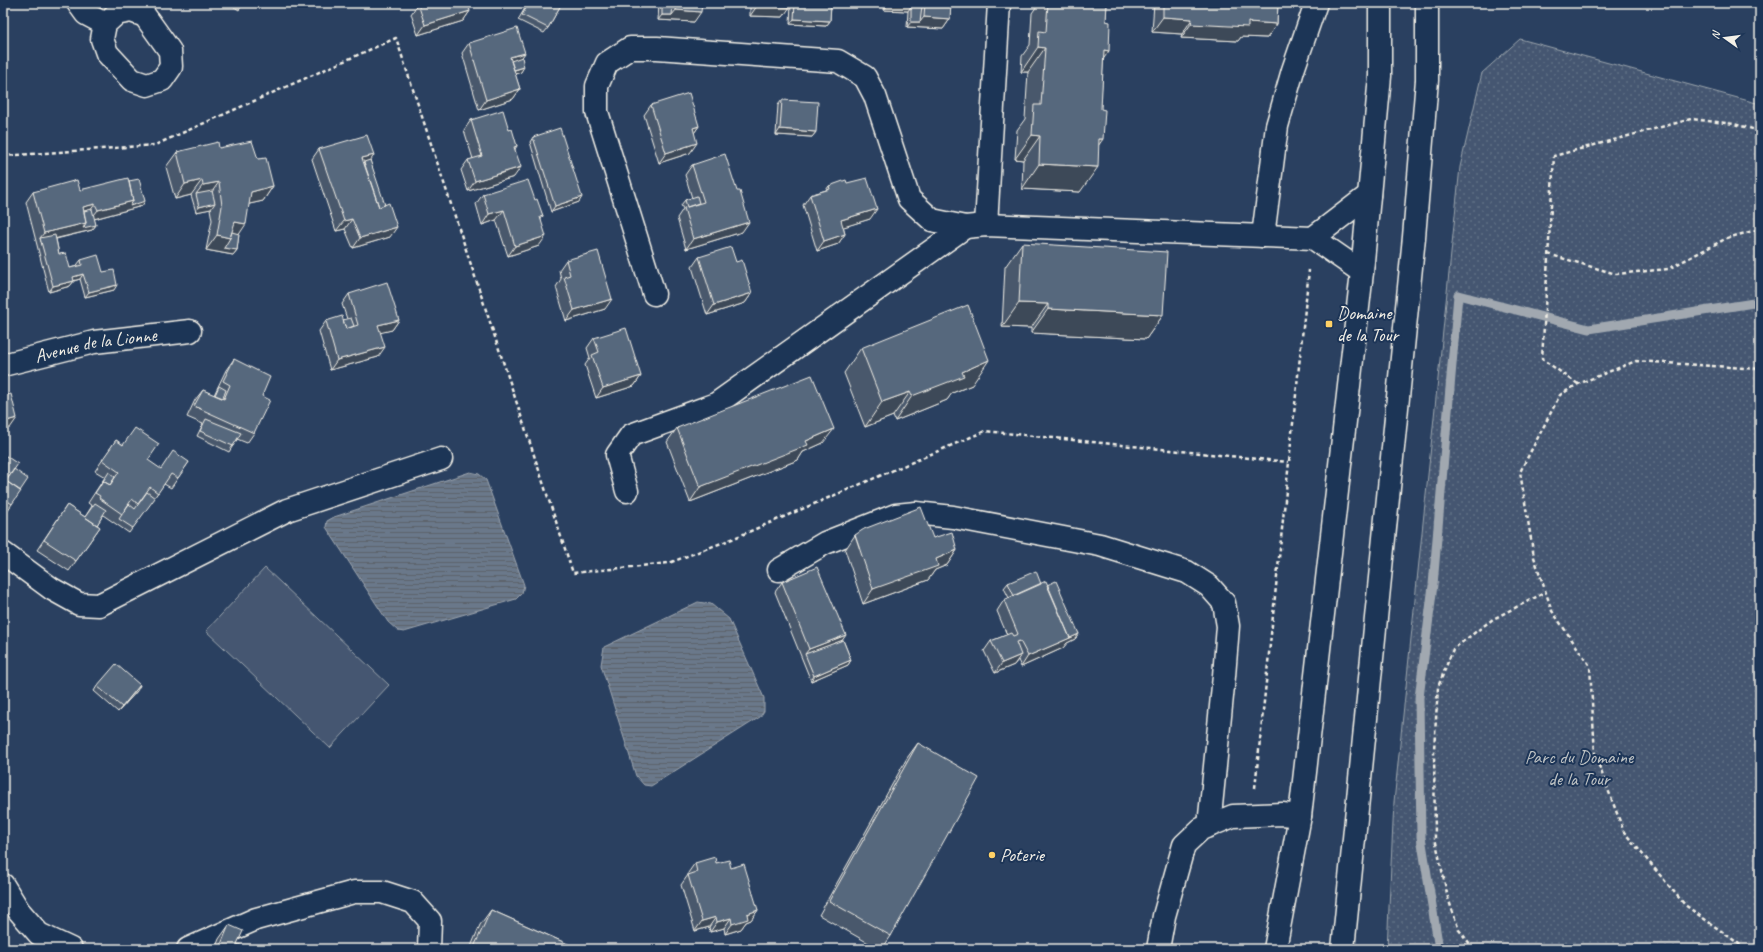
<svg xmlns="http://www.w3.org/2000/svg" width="1763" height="952" viewBox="0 0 1763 952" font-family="Caveat,sans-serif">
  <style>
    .park { fill: url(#park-dots); stroke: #9ca4ac }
    .garden { fill: #445771; stroke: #9ca4ac }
    .water { fill: url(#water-rules); stroke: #a1a8b0 }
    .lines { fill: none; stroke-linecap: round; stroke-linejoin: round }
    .stream { stroke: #a1a8b0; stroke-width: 9 }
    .minor-casing { stroke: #f4f1e8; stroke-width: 25 }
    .major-casing { stroke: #f4f1e8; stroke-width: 25 }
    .path { stroke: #f4f1e8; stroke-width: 2.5; stroke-dasharray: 4 3; stroke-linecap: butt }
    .minor { stroke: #1d3557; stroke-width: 22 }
    .major { stroke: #1d3557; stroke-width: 22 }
    .wall { fill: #4a596c; stroke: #f4f1e8 }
    .shaded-wall { fill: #3c4858; stroke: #f4f1e8 }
    .building { fill: #56677d; stroke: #f4f1e8 }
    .poi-dot { fill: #ffd166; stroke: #1d3557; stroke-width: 1.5 }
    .labels { text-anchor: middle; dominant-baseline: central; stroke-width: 4; stroke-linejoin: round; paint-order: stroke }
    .poi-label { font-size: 19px; fill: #f4f1e8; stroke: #1d3557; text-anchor: start }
    .street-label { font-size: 19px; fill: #f4f1e8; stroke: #1d3557 }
    .park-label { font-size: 19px; fill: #bfc3c4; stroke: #1d3557 }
  </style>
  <defs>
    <pattern id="park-dots" width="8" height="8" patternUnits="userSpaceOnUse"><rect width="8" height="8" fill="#445771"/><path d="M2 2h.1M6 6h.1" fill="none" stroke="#607085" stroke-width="1.8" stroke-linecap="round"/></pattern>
    <pattern id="water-rules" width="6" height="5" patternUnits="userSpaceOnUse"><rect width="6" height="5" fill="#6a788a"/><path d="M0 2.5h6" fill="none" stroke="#5b626b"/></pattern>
  </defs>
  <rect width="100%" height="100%" fill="#2a4060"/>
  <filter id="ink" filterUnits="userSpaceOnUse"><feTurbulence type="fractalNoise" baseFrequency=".025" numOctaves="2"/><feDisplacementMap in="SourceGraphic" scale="8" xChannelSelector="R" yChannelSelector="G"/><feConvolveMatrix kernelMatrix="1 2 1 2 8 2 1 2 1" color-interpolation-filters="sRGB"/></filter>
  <g filter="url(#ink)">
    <!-- park -->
    <path class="park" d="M 1520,39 L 1760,104 L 1760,949 L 1387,949 L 1394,802 L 1460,167 L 1482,73 Z"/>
    <!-- garden -->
    <path class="garden" d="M 265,568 L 389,685 L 330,748 L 206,631 Z"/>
    <!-- water -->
    <path class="water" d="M 470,472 L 479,474 L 486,480 L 524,585 L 522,593 L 516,599 L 404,632 L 398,631 L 388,622 L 326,527 L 327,521 L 334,517 Z
      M 698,602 L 711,604 L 729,619 L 764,698 L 764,711 L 760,717 L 651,786 L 644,785 L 636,776 L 601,665 L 604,647 Z"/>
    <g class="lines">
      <!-- stream -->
      <path class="stream" d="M 1439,949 L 1421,837 L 1419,698 L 1433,585 L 1458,295 L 1589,329 L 1760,302"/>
      <!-- minor casing -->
      <g class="minor-casing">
        <g id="minor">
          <path d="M 78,3 L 86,14 L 105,24"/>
          <path d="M 131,11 L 145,16 L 170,51 L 171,67 L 162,80 L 147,85 L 132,80 L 107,53 L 102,39 L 105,24 L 116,14 Z"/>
          <path d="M 986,225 L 999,3"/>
          <path d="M 1263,236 L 1277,126 L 1293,70 L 1316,3"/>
          <path d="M 1313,238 L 1369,195"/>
          <path d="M 654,294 L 597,112 L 597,86 L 607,63 L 630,48 L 657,48 L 838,61 L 865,77 L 875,96 L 909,199 L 932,220 L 965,227 L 986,225 L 1313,238 L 1362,272"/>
          <path id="s1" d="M 3,365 L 94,342 L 190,331"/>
          <path d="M 627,491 L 617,455 L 631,435 L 716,404 L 965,227"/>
          <path d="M 3,553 L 52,589 L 79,604 L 99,605 L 287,510 L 441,459"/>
          <path d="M 779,570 L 825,543 L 896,515 L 916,513 L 953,517 L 1100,545 L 1187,572 L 1209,586 L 1224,603 L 1228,626 L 1224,676 L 1209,826"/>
          <path d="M 3,885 L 19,911 L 39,934 L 71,949"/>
          <path d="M 188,949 L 256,919 L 354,892 L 382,892 L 413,902 L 430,921 L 429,949"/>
          <path d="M 1158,949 L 1164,916 L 1184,845 L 1201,829 L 1233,816 L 1282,814 L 1300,816"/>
        </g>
      </g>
      <!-- major casing -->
      <g class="major-casing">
        <path id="major" d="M 1275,949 L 1300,816 L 1362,272 L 1380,76 L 1380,3
          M 1343,949 L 1414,237 L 1427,80 L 1427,3"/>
      </g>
      <!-- path -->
      <path class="path" d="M 3,156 L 155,145 L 396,38 L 573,573 L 669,563 L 732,539 L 985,431 L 1288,462
        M 1548,254 L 1616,274 L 1668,269 L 1727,238 L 1760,229
        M 1578,384 L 1542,359 L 1554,156 L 1691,119 L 1734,124 L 1760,131
        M 1255,788 L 1309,270
        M 1474,949 L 1459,930 L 1448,898 L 1435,838 L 1434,750 L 1438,687 L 1453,649 L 1493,619 L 1546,592
        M 1746,949 L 1685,905 L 1624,832 L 1595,755 L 1590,666 L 1552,611 L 1534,557 L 1520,472 L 1560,395 L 1578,384 L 1636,361 L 1760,369"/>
      <!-- minor -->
      <use href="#minor" class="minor"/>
      <!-- major -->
      <use href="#major" class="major"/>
    </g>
    <!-- wall -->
    <path class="wall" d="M 228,3 L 243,3 L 239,10 Z
      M 528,3 L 562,3 L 548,28 L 544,33 L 518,20 Z
      M 642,3 L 702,3 L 694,22 L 658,20 L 659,4 Z
      M 740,3 L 790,3 L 783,17 L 750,16 L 750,7 L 740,6 Z
      M 791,3 L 831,3 L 830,21 L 826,26 L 790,24 Z
      M 885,3 L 951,3 L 950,19 L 943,29 L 907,27 L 908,11 L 884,10 Z
      M 1039,3 L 1107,3 L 1098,146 L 1080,192 L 1022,189 L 1023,160 L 1015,159 L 1017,130 L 1025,119 L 1028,72 L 1021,72 L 1022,56 L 1030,45 L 1032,13 Z
      M 1154,3 L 1278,3 L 1277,24 L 1267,38 L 1241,37 L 1238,41 L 1181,38 L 1182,34 L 1152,32 Z
      M 418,4 L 470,11 L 463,21 L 418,35 L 411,14 Z
      M 469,43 L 522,57 L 521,72 L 515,74 L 520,89 L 513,99 L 479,110 L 462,53 Z
      M 782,100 L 816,132 L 812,137 L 776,135 L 778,105 Z
      M 651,105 L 699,126 L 694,133 L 690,153 L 659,163 L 644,115 Z
      M 471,120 L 509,130 L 517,146 L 515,149 L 514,177 L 468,191 L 461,170 L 468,160 L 473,159 L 464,130 Z
      M 533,137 L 579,202 L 551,212 L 530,142 Z
      M 219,148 L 258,159 L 273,186 L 263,201 L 249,204 L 239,234 L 237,250 L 233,255 L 206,250 L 212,220 L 210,209 L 196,212 L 191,195 L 175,199 L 166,167 L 177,152 Z
      M 319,149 L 370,160 L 390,237 L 353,248 L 345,229 L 336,231 L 312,159 Z
      M 692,165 L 742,232 L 686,249 L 677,218 L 683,209 L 681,205 L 685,200 L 692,198 L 685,175 Z
      M 129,181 L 142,206 L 94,219 L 96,225 L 92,230 L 56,239 L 59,254 L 70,268 L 77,266 L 77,265 L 81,260 L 103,272 L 114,290 L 85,297 L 80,279 L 74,281 L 70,286 L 49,292 L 26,202 L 33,192 L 80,190 Z
      M 847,183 L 870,219 L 843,227 L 845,234 L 838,244 L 817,251 L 803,205 L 810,195 L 826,190 L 829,186 Z
      M 483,194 L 535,200 L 543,216 L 541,219 L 539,246 L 508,256 L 496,220 L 482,225 L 476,204 Z
      M 1022,243 L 1163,315 L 1146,339 L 1031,333 L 1031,328 L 1002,327 L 1005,267 Z
      M 699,257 L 752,293 L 745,303 L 707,315 L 692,267 Z
      M 566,260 L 605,309 L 566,321 L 556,287 L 561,279 L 559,270 Z
      M 349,294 L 399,320 L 392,330 L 380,332 L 378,357 L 330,370 L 319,331 L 326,321 L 343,320 L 347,319 L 342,304 Z
      M 594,338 L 641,376 L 634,386 L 596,398 L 585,365 L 590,358 L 587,348 Z
      M 861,348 L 972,385 L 952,393 L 947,400 L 895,421 L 893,416 L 865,427 L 844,373 Z
      M 234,359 L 262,396 L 254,433 L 247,443 L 237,439 L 229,452 L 197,436 L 203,424 L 187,417 L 195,400 L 203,390 L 214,395 L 226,370 Z
      M 677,428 L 823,443 L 803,452 L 798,460 L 690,502 L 667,442 Z
      M 116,440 L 160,469 L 189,462 L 171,488 L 164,484 L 129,533 L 103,515 L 97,525 L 100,527 L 69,571 L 37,550 L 67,505 L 85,517 L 92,506 L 88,503 L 105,477 L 95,471 Z
      M 3,454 L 14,469 L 12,504 L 5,514 L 3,513 Z
      M 855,535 L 933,538 L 957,550 L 947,565 L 935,570 L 928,580 L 863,604 L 845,550 Z
      M 782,582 L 843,640 L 851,660 L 848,665 L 811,681 L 775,592 Z
      M 1008,583 L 1041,584 L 1047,585 L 1079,634 L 1075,639 L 1067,643 L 1063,648 L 1021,667 L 1018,660 L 1014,665 L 995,673 L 984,651 L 991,641 L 1007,635 L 997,611 L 1004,600 L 1009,598 L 1004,588 Z
      M 97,686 L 137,691 L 118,712 L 94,691 Z
      M 918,743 L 891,936 L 882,949 L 879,949 L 819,915 L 907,758 Z
      M 695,863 L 716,863 L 731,868 L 758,910 L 751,920 L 746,922 L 741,929 L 725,934 L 724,928 L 710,932 L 709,927 L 695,931 L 681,885 L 688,875 L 688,873 Z
      M 491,910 L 579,949 L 470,949 L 480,925 Z
      M 229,925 L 237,944 L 250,949 L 215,949 L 219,939 Z"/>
    <!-- shaded-wall -->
    <path class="shaded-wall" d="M 642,3 L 660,3 L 659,4 Z
      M 742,3 L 753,3 L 750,7 L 740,6 Z
      M 889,3 L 924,3 L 918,12 L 911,6 L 908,11 L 884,10 Z
      M 757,6 L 790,7 L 783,17 L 750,16 Z
      M 676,10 L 701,12 L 694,22 L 658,20 L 662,15 L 672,15 Z
      M 470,11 L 463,21 L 418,35 L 425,25 Z
      M 924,17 L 950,19 L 943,29 L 907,27 L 911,22 L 920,22 Z
      M 1163,17 L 1192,19 L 1182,34 L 1152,32 Z
      M 794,19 L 830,21 L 826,26 L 790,24 Z
      M 1248,22 L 1277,24 L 1267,38 L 1241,37 L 1238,41 L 1181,38 L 1191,24 Z
      M 1038,47 L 1045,48 L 1028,72 L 1021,72 Z
      M 1104,50 L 1109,51 L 1092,75 Z
      M 525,53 L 518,63 L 507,66 L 510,57 Z
      M 6,60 L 3,65 L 3,61 Z
      M 524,67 L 521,72 L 506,77 L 509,72 Z
      M 520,89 L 513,99 L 479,110 L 486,100 Z
      M 699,126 L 692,136 L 693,128 Z
      M 780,129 L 816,132 L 812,137 L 776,135 Z
      M 1032,135 L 1040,136 L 1023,160 L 1015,159 Z
      M 1099,139 L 1103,139 L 1086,163 Z
      M 697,143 L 690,153 L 659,163 L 666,153 Z
      M 374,155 L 367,166 L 360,167 L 362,158 Z
      M 1039,164 L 1098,167 L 1080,192 L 1022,189 Z
      M 521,167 L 514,177 L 468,191 L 475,181 Z
      M 202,180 L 191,195 L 175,199 L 185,184 Z
      M 219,182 L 209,196 L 196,194 L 203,185 Z
      M 273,186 L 263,201 L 241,206 L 251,192 Z
      M 582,197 L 579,202 L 551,212 L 555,206 Z
      M 133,201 L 145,201 L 142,206 L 90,220 L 98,210 Z
      M 215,203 L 211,209 L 196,212 L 199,207 Z
      M 95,204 L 88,214 L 80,216 L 83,207 Z
      M 877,209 L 870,219 L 834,230 L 841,220 Z
      M 504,210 L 496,220 L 482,225 L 489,214 Z
      M 352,219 L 345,229 L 336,231 L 344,221 Z
      M 235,222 L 246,224 L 236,239 L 227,237 Z
      M 749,222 L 742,232 L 686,249 L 693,239 Z
      M 86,223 L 96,225 L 92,230 L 41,242 L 40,238 L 44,233 Z
      M 397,227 L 390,237 L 353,248 L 360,238 Z
      M 845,234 L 838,244 L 817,251 L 824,241 Z
      M 217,235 L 230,238 L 237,250 L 233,255 L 206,250 Z
      M 546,236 L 539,246 L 508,256 L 515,246 Z
      M 83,274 L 80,279 L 69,282 L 73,277 Z
      M 74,281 L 70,286 L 49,292 L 53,286 Z
      M 117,285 L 114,290 L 85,297 L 89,292 Z
      M 752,293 L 745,303 L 707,315 L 714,305 Z
      M 612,299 L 605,309 L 566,321 L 574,310 Z
      M 1019,303 L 1048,304 L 1031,328 L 1002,327 Z
      M 1048,309 L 1163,315 L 1146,339 L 1031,333 Z
      M 399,320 L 392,330 L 371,335 L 378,325 Z
      M 385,347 L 378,357 L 330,370 L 337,360 Z
      M 989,360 L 972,385 L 952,393 L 947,400 L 895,421 L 912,396 L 962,372 Z
      M 641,376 L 634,386 L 596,398 L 603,388 Z
      M 910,392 L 893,416 L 865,427 L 882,402 Z
      M 17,418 L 10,428 L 3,430 L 3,422 Z
      M 834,429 L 823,443 L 803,452 L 798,460 L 690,502 L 700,487 Z
      M 957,550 L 947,565 L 935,570 L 928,580 L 863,604 L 873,589 L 936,559 Z
      M 1079,634 L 1075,639 L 1067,643 L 1063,648 L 1021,667 L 1028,656 Z
      M 846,635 L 839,645 L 805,654 L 809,649 Z
      M 1021,655 L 1014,665 L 995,673 L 1002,663 Z
      M 851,660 L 848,665 L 811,681 L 814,676 Z
      M 140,685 L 137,691 L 118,712 L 122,707 Z
      M 758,910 L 751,920 L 746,922 L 741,929 L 725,934 L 732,924 L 747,914 Z
      M 716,917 L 709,927 L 695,931 L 702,921 Z
      M 731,918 L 724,928 L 710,932 L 717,922 Z"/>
    <!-- building -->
    <path class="building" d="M 422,3 L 468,3 L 470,11 L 425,25 L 418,4 Z
      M 529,3 L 562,3 L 548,28 L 522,15 Z
      M 662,3 L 673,3 L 672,15 L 662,15 Z
      M 676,3 L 702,3 L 701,12 L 676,10 Z
      M 757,3 L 790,3 L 790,7 L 757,6 Z
      M 795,3 L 831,3 L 830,21 L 794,19 Z
      M 925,3 L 951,3 L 950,19 L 924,17 Z
      M 1048,3 L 1107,3 L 1106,21 L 1110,22 L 1109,51 L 1104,50 L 1101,109 L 1105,110 L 1103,139 L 1099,139 L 1098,167 L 1039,164 L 1040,136 L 1032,135 L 1034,105 L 1041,105 L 1045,48 L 1038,47 L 1039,31 L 1046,32 Z
      M 1163,3 L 1278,3 L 1277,24 L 1248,22 L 1248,27 L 1191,24 L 1192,19 L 1163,17 Z
      M 911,6 L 922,7 L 920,22 L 911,22 Z
      M 517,28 L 525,53 L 510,57 L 520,89 L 486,100 L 469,43 Z
      M 3,47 L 6,60 L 3,61 Z
      M 522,57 L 524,67 L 514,70 L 511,61 Z
      M 689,93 L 699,126 L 693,128 L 697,143 L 666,153 L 651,105 Z
      M 782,100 L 818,102 L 816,132 L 780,129 Z
      M 503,110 L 509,130 L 512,129 L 517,146 L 514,147 L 521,167 L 475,181 L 468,160 L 482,156 L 471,120 Z
      M 560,128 L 582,197 L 555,206 L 533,137 Z
      M 367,135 L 374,155 L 362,158 L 379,207 L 389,203 L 397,227 L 360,238 L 352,219 L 344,221 L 319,149 Z
      M 252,141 L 258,159 L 266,158 L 273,186 L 251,192 L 246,224 L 235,222 L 230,238 L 217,235 L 222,206 L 219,182 L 203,185 L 202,180 L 185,184 L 177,152 L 218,142 L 219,148 Z
      M 725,154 L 737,191 L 740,191 L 749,222 L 693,239 L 684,208 L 704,202 L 692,165 Z
      M 370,160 L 385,205 L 379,207 L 364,162 Z
      M 128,178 L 133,201 L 98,210 L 95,204 L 83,207 L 86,223 L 44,233 L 33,192 L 77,180 L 80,190 Z
      M 867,178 L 877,209 L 841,220 L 845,234 L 824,241 L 810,195 L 830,189 L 829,186 L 846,180 L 847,183 Z
      M 139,179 L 145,201 L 130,206 L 133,201 L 129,181 Z
      M 528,180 L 535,200 L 537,199 L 543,216 L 540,217 L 546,236 L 515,246 L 504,210 L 489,214 L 483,194 Z
      M 212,191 L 215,203 L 199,207 L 196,194 Z
      M 697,196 L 699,203 L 687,207 L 685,200 Z
      M 92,209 L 96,225 L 83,228 L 86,223 L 84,211 Z
      M 232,232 L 239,234 L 237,250 L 224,248 L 230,238 Z
      M 55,235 L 59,254 L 66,253 L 70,268 L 82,265 L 81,260 L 98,255 L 103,272 L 114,270 L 117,285 L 89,292 L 83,274 L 73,277 L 74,281 L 53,286 L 40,238 Z
      M 1022,243 L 1167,252 L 1163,315 L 1048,309 L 1048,304 L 1019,303 Z
      M 731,247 L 736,262 L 742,260 L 752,293 L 714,305 L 699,257 Z
      M 598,251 L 612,299 L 574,310 L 564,277 L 570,275 L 566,260 Z
      M 387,282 L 399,320 L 378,325 L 385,347 L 337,360 L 326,321 L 342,316 L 346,329 L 358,325 L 349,294 Z
      M 968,305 L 989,360 L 962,372 L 964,376 L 912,396 L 910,392 L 882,402 L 861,348 Z
      M 351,318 L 354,326 L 346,329 L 343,320 Z
      M 626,328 L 641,376 L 603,388 L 592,355 L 599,352 L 594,338 Z
      M 234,359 L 270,377 L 262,396 L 270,400 L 254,433 L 194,406 L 203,390 L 224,399 L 230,385 L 223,381 Z
      M 812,375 L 834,429 L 806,441 L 808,445 L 700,487 L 677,428 Z
      M 219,386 L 226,390 L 223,398 L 215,395 Z
      M 11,394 L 17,418 L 3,422 L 3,396 Z
      M 206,419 L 241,433 L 233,446 L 200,431 Z
      M 135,428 L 159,444 L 148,460 L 161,469 L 173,451 L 189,462 L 178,478 L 171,474 L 158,493 L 150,487 L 138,504 L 132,499 L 122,514 L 99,498 L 100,496 L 95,493 L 103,481 L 110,485 L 119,472 L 102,460 L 116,440 L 123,445 Z
      M 3,454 L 18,464 L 6,481 L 21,491 L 12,504 L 3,498 Z
      M 14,469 L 28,479 L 20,491 L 6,481 Z
      M 109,472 L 115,477 L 110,485 L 103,481 L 100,486 Z
      M 147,492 L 155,498 L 133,528 L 119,519 L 129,504 L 135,509 Z
      M 95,503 L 106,510 L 97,525 L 85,517 Z
      M 67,505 L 100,527 L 76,561 L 44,540 Z
      M 921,507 L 933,538 L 952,532 L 957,550 L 936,559 L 938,566 L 873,589 L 855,535 L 864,529 Z
      M 817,567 L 846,635 L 809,649 L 782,582 Z
      M 1036,571 L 1041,584 L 1014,596 L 1008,583 Z
      M 1046,581 L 1070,638 L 1028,656 L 1020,641 L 1016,642 L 1021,655 L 1002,663 L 991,641 L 1011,633 L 1013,636 L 1018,634 L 1004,600 Z
      M 1056,581 L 1079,634 L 1070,638 L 1047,585 Z
      M 843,640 L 851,660 L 814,676 L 805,654 Z
      M 116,664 L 140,685 L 122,707 L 97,686 Z
      M 918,743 L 979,778 L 891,936 L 829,901 Z
      M 715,857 L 716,863 L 729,860 L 731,868 L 744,864 L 758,910 L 747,914 L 748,919 L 732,924 L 731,918 L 717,922 L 716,917 L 702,921 L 688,875 L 697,872 L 695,863 Z
      M 491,910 L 579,949 L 473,949 Z
      M 229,925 L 243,931 L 237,944 L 250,949 L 219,949 Z"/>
  </g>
  <!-- markers -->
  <g class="poi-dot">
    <rect x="1325" y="320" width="8" height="8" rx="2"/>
    <circle cx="992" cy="855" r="4"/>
  </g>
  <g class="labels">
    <!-- poi labels -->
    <g class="poi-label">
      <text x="1337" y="313">Domaine<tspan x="1337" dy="22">de la Tour</tspan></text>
      <text x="1000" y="855">Poterie</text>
    </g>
    <!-- street labels -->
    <g class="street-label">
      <text stroke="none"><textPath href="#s1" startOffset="95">Avenue de la Lionne</textPath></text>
    </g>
    <!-- park labels -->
    <g class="park-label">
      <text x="1579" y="757">Parc du Domaine<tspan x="1579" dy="22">de la Tour</tspan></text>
    </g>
  </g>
  <!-- margin -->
  <rect width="1763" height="952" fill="none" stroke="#1d3557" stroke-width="16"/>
  <rect x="8" y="8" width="1747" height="936" fill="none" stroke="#f4f1e8" stroke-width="1.5" filter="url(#ink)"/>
  <!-- north arrow -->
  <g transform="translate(1725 38) rotate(284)" stroke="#1d3557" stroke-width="3" paint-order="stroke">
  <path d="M0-3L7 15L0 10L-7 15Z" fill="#f4f1e8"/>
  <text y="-6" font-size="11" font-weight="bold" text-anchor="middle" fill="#f4f1e8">N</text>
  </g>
</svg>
